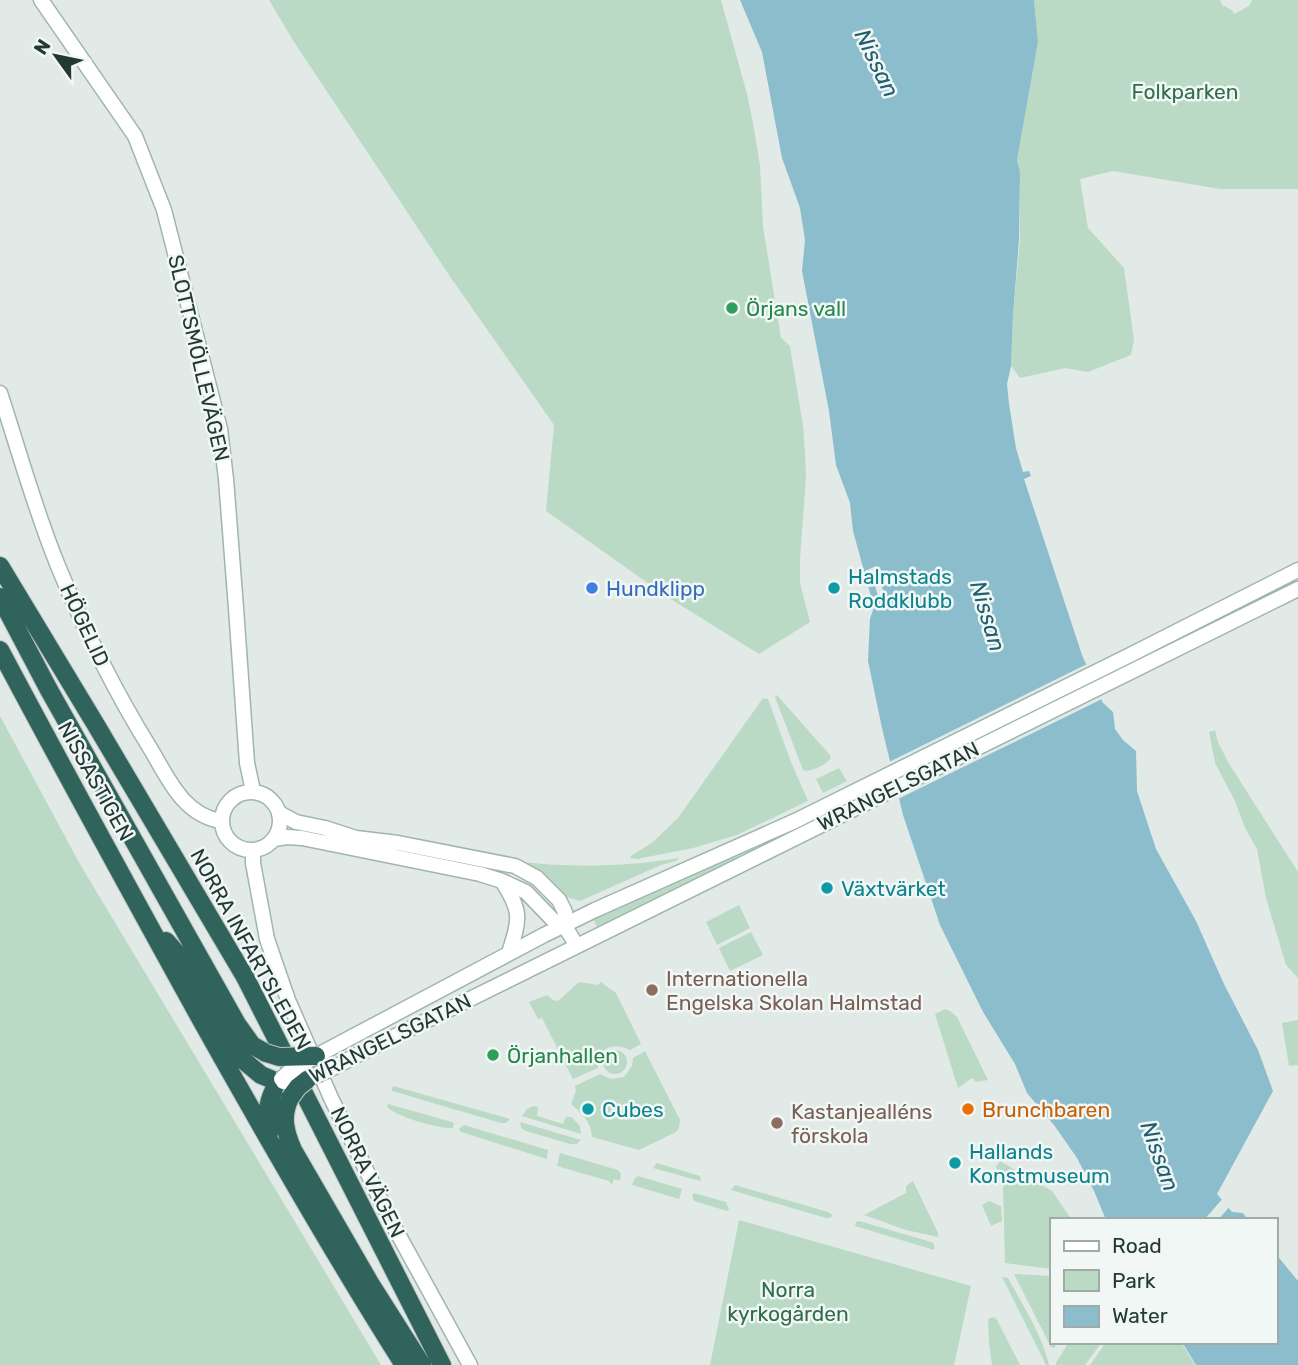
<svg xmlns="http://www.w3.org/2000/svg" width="1298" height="1365" viewBox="0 0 1298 1365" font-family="Rubik,sans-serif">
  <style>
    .green { fill: #bbdac5 }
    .water { fill: #8cbdcc }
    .pier { fill: #e1eae7 }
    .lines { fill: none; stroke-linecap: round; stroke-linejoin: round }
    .secondary-casing { stroke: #a0b5af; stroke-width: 17 }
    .highway-casing { stroke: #bdc4c2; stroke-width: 20 }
    .secondary { stroke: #fff; stroke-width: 14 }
    .highway { stroke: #30635c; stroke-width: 18 }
    .secondary-bridge-casing { stroke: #a0b5af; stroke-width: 17; stroke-linecap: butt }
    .highway-bridge-casing { stroke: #bdc4c2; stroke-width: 20; stroke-linecap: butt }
    .secondary-bridge { stroke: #fff; stroke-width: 14 }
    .highway-bridge { stroke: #30635c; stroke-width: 18 }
    .leisure-dot { fill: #2e9e5b; stroke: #f1f7f4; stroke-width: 2.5 }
    .shop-dot { fill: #3f7fe0; stroke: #f1f7f4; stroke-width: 2.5 }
    .culture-dot { fill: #0f9aa8; stroke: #f1f7f4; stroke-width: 2.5 }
    .education-dot { fill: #8d6e63; stroke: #f1f7f4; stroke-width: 2.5 }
    .food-dot { fill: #e8710a; stroke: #f1f7f4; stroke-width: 2.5 }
    .labels { text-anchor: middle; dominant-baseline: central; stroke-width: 5; stroke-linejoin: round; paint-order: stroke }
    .park-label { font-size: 21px; fill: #306d4c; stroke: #f1f7f4 }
    .leisure-label { font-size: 21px; fill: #27864d; stroke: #f1f7f4; text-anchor: start }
    .street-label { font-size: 21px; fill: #223935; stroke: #f1f7f4 }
    .culture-label { font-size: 21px; fill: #0d838f; stroke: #f1f7f4; text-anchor: start }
    .shop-label { font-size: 21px; fill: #366cbe; stroke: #f1f7f4; text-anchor: start }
    .education-label { font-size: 21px; fill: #785e54; stroke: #f1f7f4; text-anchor: start }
    .food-label { font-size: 21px; fill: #c56008; stroke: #f1f7f4; text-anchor: start }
    .water-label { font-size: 23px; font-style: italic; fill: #215e71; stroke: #f1f7f4 }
  </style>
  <rect width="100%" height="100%" fill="#e1eae7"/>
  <!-- green -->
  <path class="green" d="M 269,0 L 721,0 L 747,94 L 753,123 L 760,165 L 763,226 L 781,338 L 790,346 L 803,426 L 805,453 L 806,477 L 800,559 L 800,583 L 810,622 L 759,654 L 669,598 L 546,511 L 554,425 L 451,278 L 294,42 Z
    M 1034,0 L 1220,0 L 1222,5 L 1232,10 L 1234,14 L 1249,6 L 1252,0 L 1298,0 L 1298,189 L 1220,189 L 1113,171 L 1080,179 L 1088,228 L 1124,268 L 1134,340 L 1131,355 L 1088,372 L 1065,368 L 1020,378 L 1011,366 L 1013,315 L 1020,240 L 1020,173 L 1017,160 L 1038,42 Z
    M 777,695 L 829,754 L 831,758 C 826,765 810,773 803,770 L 775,697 Z
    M 763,698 L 768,699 L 791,762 L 808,801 L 737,835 L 693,848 L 637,859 L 630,858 L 631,856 L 653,842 L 678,818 Z
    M 0,716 L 81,866 L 381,1365 L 0,1365 Z
    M 1215,730 L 1218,742 L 1228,762 L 1298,872 L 1298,978 L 1286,965 L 1266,898 L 1257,849 L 1245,828 L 1235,801 L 1215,763 L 1209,732 Z
    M 839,768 L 847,781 L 823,793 L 816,779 Z
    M 762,843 L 763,845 L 597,927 L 593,919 Z
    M 679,858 L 676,861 L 661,865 L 580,901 L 563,896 L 514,861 C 570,868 623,867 679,858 Z
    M 739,905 L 750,928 L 717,945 L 706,922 Z
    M 751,932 L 763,955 L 730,971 L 719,948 Z
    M 579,982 L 598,985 L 601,982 L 616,993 L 641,1044 L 630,1050 C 613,1041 597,1048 598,1068 L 573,1079 L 542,1018 L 538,1019 L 529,1002 L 547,995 L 553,1000 L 558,1001 Z
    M 945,1009 L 950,1011 L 957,1017 L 988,1080 L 976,1082 L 972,1078 L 958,1088 L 935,1014 Z
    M 1298,1020 L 1298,1065 L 1289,1066 L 1282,1023 Z
    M603 1062a12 12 0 1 1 24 0a12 12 0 1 1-24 0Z
    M 645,1051 L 680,1120 L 679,1128 L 676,1132 L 639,1150 L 592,1137 C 591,1122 582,1113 571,1104 L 576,1091 L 575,1086 L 600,1074 L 611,1079 L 624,1077 L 632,1066 L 633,1058 Z
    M 394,1086 L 397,1087 L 510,1119 L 506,1123 L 501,1123 L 392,1091 L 392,1088 Z
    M 388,1104 L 452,1122 L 454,1123 L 453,1128 C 439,1129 397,1117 387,1107 Z
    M 533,1106 L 538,1107 L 537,1116 L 563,1124 L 566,1117 L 571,1117 L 580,1126 L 581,1134 L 522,1116 L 527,1109 Z
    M 520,1122 L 581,1140 L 577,1144 L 570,1144 L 526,1131 L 521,1128 Z
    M 464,1125 L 548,1150 L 547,1159 L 461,1132 L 459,1129 Z
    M 560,1153 L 618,1170 L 621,1174 L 620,1181 L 614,1179 L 612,1185 L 609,1181 L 557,1166 Z
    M 1000,1161 L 1052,1191 L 1072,1220 L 1051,1220 L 1051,1269 L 1005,1263 L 1003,1181 L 996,1167 Z
    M 657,1163 L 700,1176 L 701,1180 L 700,1181 L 653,1168 Z
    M 638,1176 L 682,1189 L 679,1199 L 632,1185 L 635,1178 Z
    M 913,1181 L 938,1233 L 938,1237 L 906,1230 L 864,1215 L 906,1193 L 906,1186 Z
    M 735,1185 L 828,1212 L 833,1215 L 830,1218 L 826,1218 L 731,1190 Z
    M 694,1193 L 726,1202 L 729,1209 L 727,1211 L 694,1201 L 692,1196 Z
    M 989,1201 L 1001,1206 L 1002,1221 L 991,1226 L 982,1205 Z
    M 739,1220 L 971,1286 L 954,1365 L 710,1365 Z
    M 859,1221 L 931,1242 L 934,1244 L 934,1250 L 855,1226 L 856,1222 Z
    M 1014,1274 L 1051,1276 L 1051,1342 L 1058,1342 L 1054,1348 L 1051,1347 Z
    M 1002,1277 L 1008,1278 C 1023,1306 1042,1334 1049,1365 L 1046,1365 Z
    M 993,1317 L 996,1318 L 1020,1365 L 992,1365 L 989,1343 L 988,1319 Z
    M 1069,1342 L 1102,1342 L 1085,1365 L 1056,1365 L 1056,1363 Z
    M 1106,1342 L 1181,1342 L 1195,1365 L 1090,1365 Z"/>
  <!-- water -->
  <path class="water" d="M 740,0 L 1034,0 L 1038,42 L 1017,160 L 1020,172 L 1019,240 L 1013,315 L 1011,366 L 1007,384 L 1009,404 L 1016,448 L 1023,472 L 1029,471 L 1031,476 L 1024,479 L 1082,655 L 1103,703 L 1113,712 L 1115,729 L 1123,740 L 1136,751 L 1137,791 L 1156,849 L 1196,921 L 1223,982 L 1258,1050 L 1273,1091 L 1217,1194 L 1232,1212 L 1243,1213 L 1248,1220 L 1106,1220 L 1094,1191 L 1077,1158 L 1054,1125 L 1027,1093 L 1015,1064 L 983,1012 L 940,925 L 903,815 L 882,728 L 868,661 L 870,619 L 874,607 L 853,531 L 850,503 L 836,465 L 829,411 L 802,271 L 805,240 L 800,208 L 782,158 L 762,52 Z
    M 1275,1253 L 1298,1281 L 1298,1365 L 1196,1365 L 1182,1342 L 1275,1342 Z"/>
  <!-- pier -->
  <path class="pier" d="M 876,566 L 885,597 L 879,599 L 875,586 L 869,587 L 865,571 Z
    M 1089,663 L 1104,698 L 896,800 L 887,763 Z
    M 1224,1197 L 1231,1205 L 1218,1220 L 1204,1220 Z"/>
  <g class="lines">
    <!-- secondary casing -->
    <g class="secondary-casing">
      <path id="secondary" d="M 41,0 L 135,136 L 164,210 L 220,429 L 226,479 L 236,608 L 247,763 L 253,791
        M 0,393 C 19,451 35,510 58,566 C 84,629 114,690 150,748 C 168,778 183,815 221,821
        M222 821a29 29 0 1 1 58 0a29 29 0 1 1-58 0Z
        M 279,813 L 296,822 L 325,828 L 356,838 L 398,843 L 515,866 L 537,878 L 559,900 L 565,912 L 564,925 L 577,946
        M 274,839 L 287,837 L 302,838 L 480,874 L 502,881 L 526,892 L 554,921 L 564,925
        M 253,850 L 253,863 L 267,939 L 288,1000 L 331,1098 L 392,1223 L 470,1365
        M 502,881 C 522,912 520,918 509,953
        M 361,1053 L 1298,589
        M 316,1056 L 544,935 L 595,910 L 795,821 L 1132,654 L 1298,570"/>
    </g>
    <!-- highway casing -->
    <g class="highway-casing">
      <path id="highway" d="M 0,566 L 96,725 L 245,977 L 442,1365
        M 0,597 L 49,690 L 237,1024 L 252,1045 L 266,1053
        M 0,650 C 67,776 136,902 205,1027 C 269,1141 334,1255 404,1365
        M 166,941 L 188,966 L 243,1060 L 261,1075 L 278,1082 C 268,1099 265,1114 269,1133
        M 290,1098 C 281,1116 285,1132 293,1150 L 370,1283 L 422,1365"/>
    </g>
    <!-- secondary -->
    <use href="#secondary" class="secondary"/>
    <!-- highway -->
    <use href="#highway" class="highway"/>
    <!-- secondary-bridge casing -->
    <g class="secondary-bridge-casing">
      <path id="secondary-bridge" d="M 281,1079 L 290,1071 L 315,1057
        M 283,1082 C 311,1083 336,1066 361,1053"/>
    </g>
    <!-- highway-bridge casing -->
    <g class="highway-bridge-casing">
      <path id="highway-bridge" d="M 266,1053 L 279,1057 L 316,1056
        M 290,1098 L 298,1087 L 307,1080"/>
    </g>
    <!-- secondary-bridge -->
    <use href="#secondary-bridge" class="secondary-bridge"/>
    <!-- highway-bridge -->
    <use href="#highway-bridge" class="highway-bridge"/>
  </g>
  <!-- markers -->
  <g class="leisure-dot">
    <circle cx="732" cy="308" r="7"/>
    <circle cx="493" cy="1055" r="7"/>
  </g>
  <circle class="shop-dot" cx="592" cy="588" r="7"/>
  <g class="culture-dot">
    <circle cx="834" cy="588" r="7"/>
    <circle cx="827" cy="888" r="7"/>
    <circle cx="588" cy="1109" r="7"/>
    <circle cx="955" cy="1163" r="7"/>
  </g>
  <g class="education-dot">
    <circle cx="652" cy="990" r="7"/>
    <circle cx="777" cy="1123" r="7"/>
  </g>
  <circle class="food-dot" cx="968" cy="1109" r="7"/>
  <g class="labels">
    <!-- park labels -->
    <g class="park-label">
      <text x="1185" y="91">Folkparken</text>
      <text x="788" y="1289">Norra<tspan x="788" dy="24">kyrkogården</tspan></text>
    </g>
    <!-- leisure labels -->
    <g class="leisure-label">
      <text x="746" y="308">Örjans vall</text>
      <text x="507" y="1055">Örjanhallen</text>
    </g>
    <!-- street labels -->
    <g class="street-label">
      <text transform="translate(199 358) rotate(77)">SLOTTSMÖLLEVÄGEN</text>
      <text transform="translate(85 625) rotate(65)">HÖGELID</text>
      <text transform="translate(96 781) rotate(61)">NISSASTIGEN</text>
      <text transform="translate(898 786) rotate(-26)">WRANGELSGATAN</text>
      <text transform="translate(251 949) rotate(61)">NORRA INFARTSLEDEN</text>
      <text transform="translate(390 1038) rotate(-26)">WRANGELSGATAN</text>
      <text transform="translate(368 1172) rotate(64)">NORRA VÄGEN</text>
    </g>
    <!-- culture labels -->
    <g class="culture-label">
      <text x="848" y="576">Halmstads<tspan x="848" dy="24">Roddklubb</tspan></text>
      <text x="841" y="888">Växtvärket</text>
      <text x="602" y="1109">Cubes</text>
      <text x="969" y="1151">Hallands<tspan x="969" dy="24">Konstmuseum</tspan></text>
    </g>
    <!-- shop labels -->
    <g class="shop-label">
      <text x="606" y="588">Hundklipp</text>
    </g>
    <!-- education labels -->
    <g class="education-label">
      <text x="666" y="978">Internationella<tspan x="666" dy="24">Engelska Skolan Halmstad</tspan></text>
      <text x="791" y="1111">Kastanjealléns<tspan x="791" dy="24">förskola</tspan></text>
    </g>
    <!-- food labels -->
    <g class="food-label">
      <text x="982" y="1109">Brunchbaren</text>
    </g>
    <!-- water labels -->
    <g class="water-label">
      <text transform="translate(877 63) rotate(64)">Nissan</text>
      <text transform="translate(988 616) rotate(73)">Nissan</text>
      <text transform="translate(1160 1156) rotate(70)">Nissan</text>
    </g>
  </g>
  <!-- legend -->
  <rect x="1050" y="1218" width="228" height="126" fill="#f1f7f4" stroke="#9eaba8" stroke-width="2"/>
  <rect x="1064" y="1241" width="35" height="10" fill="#ffffff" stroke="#9eaba8" stroke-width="2"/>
  <text x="1112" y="1253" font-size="21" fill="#223935">Road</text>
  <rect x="1064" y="1270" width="35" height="21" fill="#bbdac5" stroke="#9eaba8" stroke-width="2"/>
  <text x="1112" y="1288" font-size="21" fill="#223935">Park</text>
  <rect x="1064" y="1306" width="35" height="21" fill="#8cbdcc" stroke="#9eaba8" stroke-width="2"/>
  <text x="1112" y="1323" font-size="21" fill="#223935">Water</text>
  <!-- north arrow -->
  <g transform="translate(56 56) rotate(303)" stroke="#f1f7f4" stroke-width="5" paint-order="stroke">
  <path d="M0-5L12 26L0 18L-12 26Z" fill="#223935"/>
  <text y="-10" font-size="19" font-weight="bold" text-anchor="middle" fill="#223935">N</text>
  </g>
</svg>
